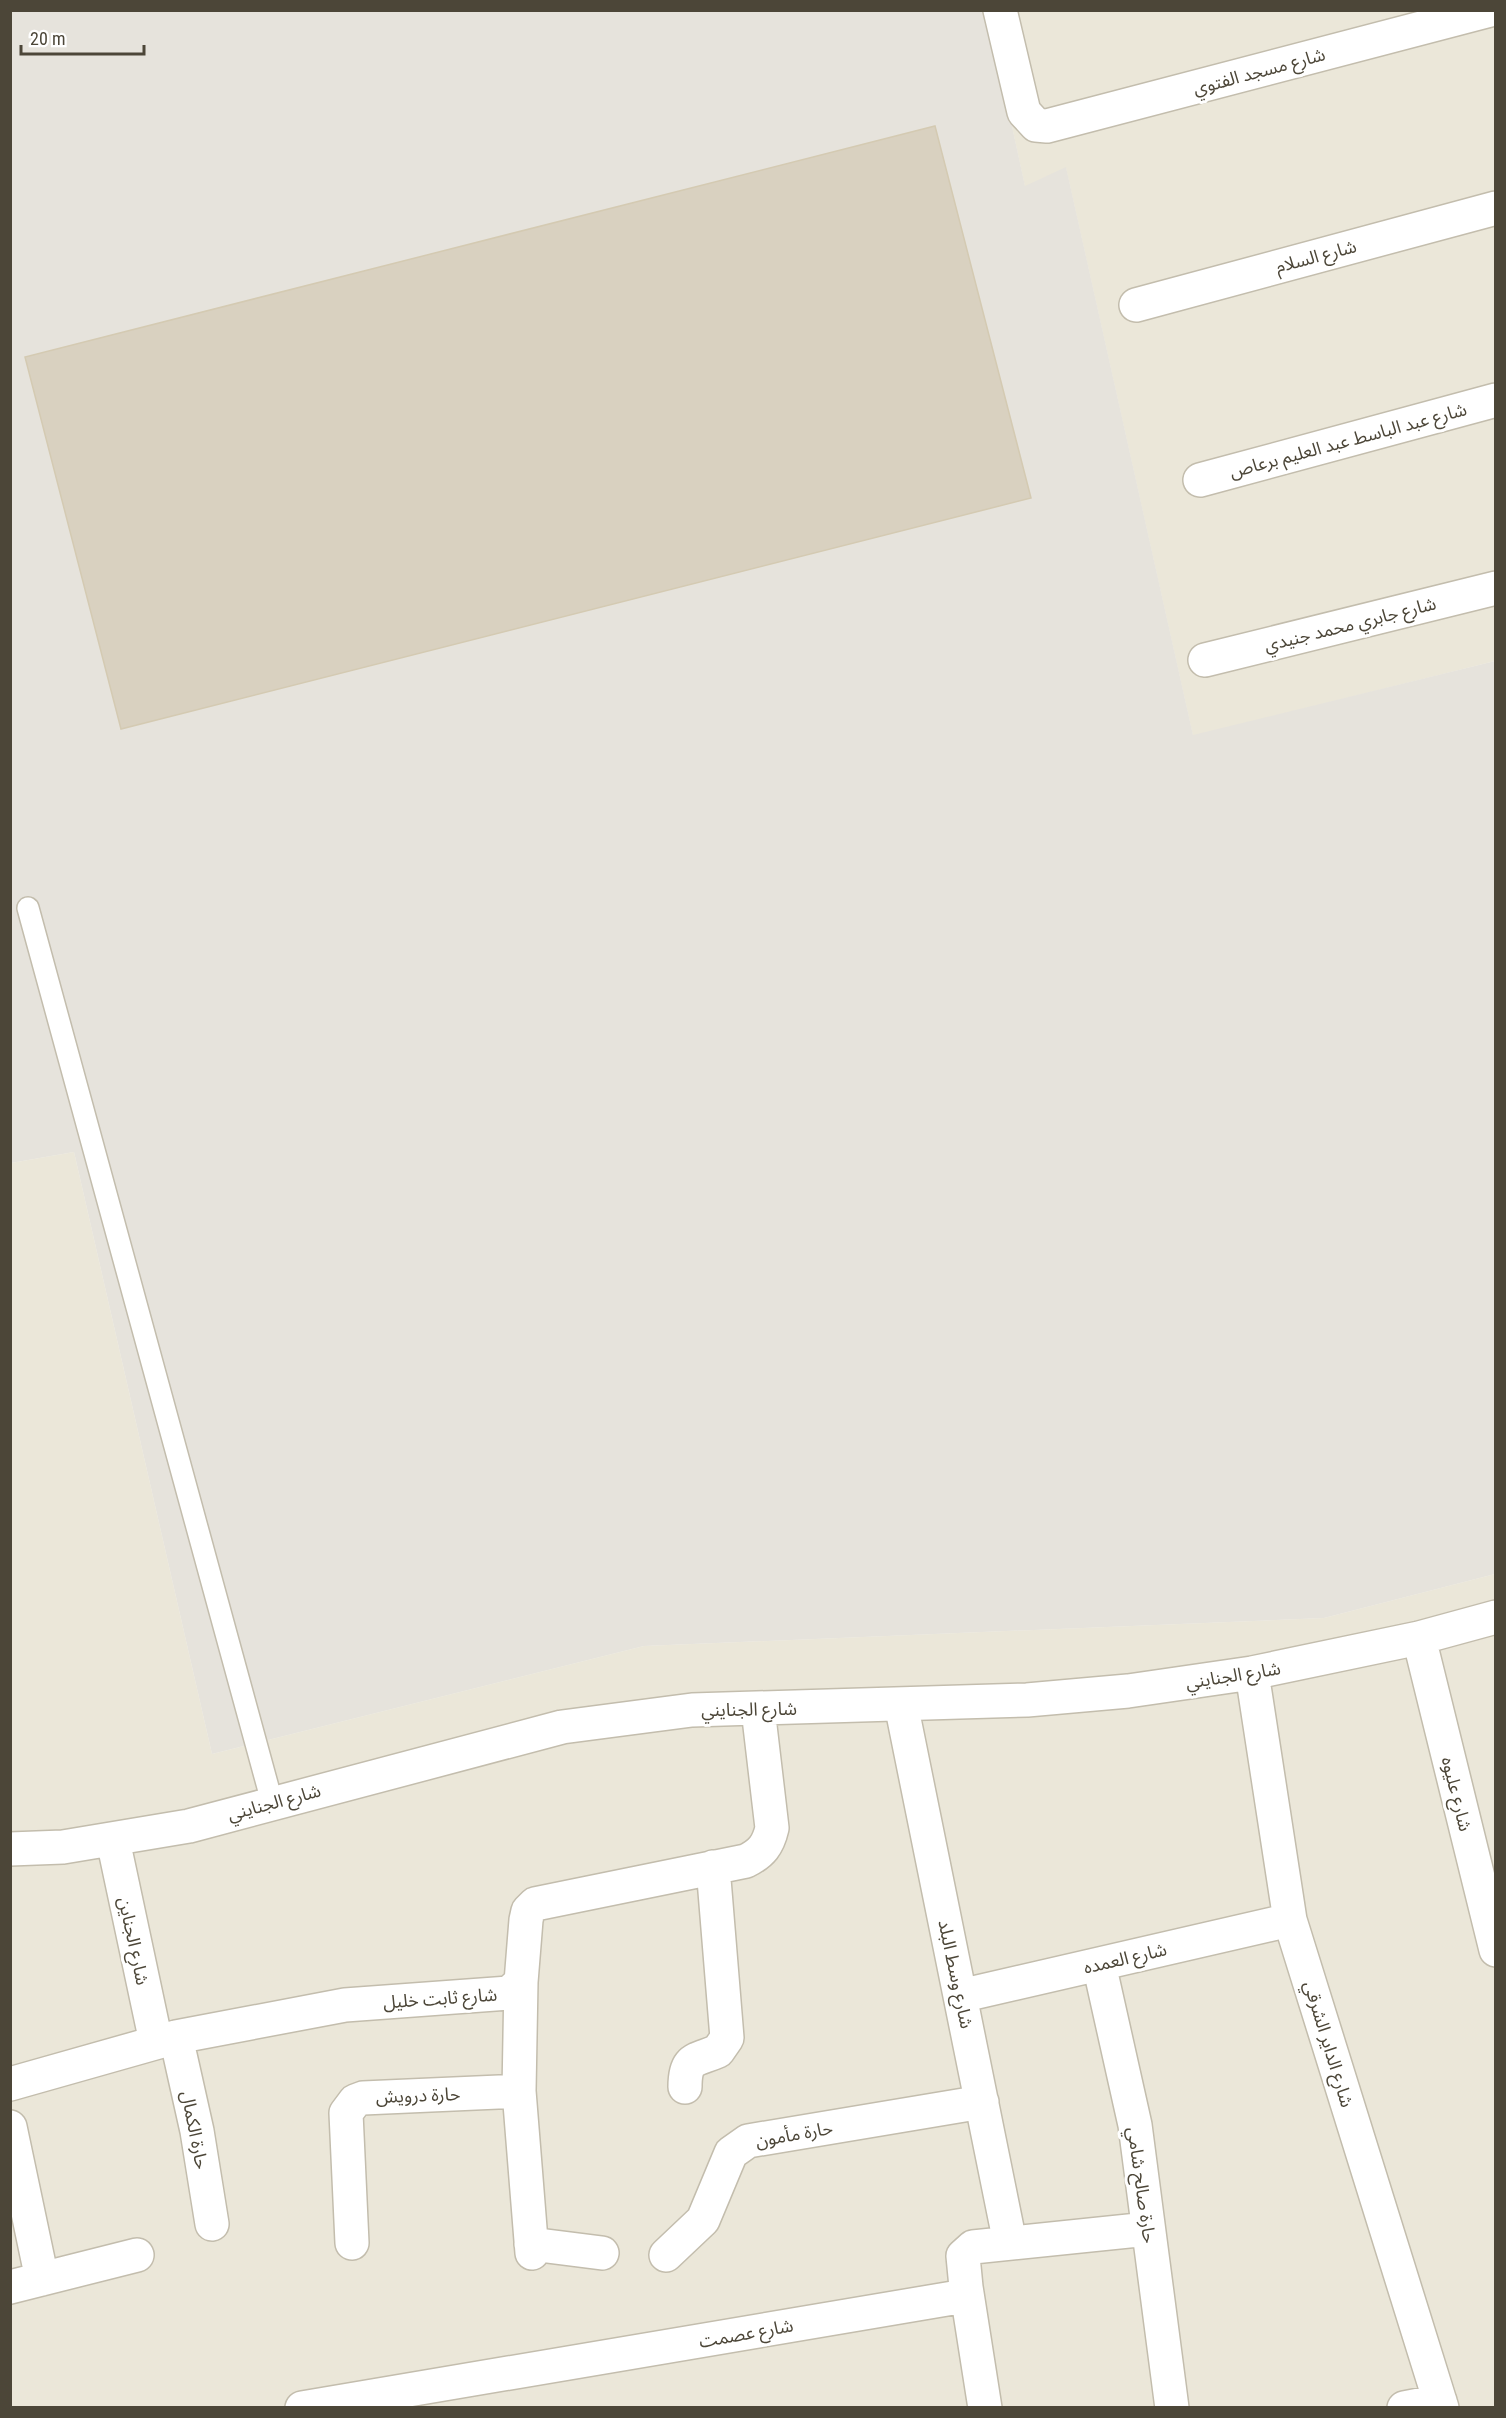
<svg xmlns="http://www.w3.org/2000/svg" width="1506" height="2418" viewBox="0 0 1506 2418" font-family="'Roboto Condensed','Noto Sans Arabic',sans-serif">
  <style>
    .residential { fill: #ebe7d9 }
    .industrial { fill: #e6e3dc }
    .building { fill: #d9d1c0; stroke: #d4cab2; stroke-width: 1.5 }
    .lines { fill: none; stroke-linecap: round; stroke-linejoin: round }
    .lane-casing { stroke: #c3bdad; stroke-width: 24 }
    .street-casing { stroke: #c3bdad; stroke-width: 36 }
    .lane { stroke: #fff; stroke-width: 21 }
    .street { stroke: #fff; stroke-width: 33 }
    .labels { text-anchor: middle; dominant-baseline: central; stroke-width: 6; stroke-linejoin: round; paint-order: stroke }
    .street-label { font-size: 18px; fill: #4c4638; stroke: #fff }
  </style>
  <rect width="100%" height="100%" fill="#f6f4eb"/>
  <!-- residential -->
  <path class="residential" d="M 987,11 L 1495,11 L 1495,661 L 1193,736 L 1066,168 L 1025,187 Z
    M 74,1152 L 212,1754 L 644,1646 L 1324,1618 L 1495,1574 L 1495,2407 L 11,2408 L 11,1163 Z"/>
  <!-- industrial -->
  <path class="industrial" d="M 11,11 L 987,11 L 1025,186 L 1066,167 L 1193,735 L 1495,661 L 1495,1574 L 1324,1618 L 644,1646 L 212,1754 L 74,1152 L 11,1163 Z"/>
  <!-- building -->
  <path class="building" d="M 935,126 L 1031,498 L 121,729 L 25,357 Z"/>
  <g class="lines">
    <!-- lane casing -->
    <g class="lane-casing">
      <path id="lane" d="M 28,908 L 272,1802"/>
    </g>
    <!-- street casing -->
    <g class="street-casing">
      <path id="street" d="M 1000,10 L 1024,112 L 1036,125 L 1047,126 L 1490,10
        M 1136,305 L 1496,208
        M 1200,480 L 1496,400
        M 1205,660 L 1496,588
        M 1419,1638 L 1496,1950
        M 1252,1673 L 1290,1920 L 1442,2408
        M 901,1704 L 1010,2243
        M 113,1840 L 156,2042
        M 10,1849 L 63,1847 L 189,1826 L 562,1727 L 692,1710 L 1027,1700 L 1128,1691 L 1252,1673 L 1419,1638 L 1496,1617
        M 1099,1964 L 1135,2125 L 1172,2408
        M 521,1982 L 519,2091 L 532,2253
        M 960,1996 L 1290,1920
        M 176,2037 L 197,2131 L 212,2224
        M 10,2084 L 176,2037 L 345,2005 L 509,1993 L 521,1982 L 526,1920 L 528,1911 L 535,1904 L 746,1861 C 762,1853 768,1845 772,1828 L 758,1709
        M 685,2087 C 685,2057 695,2061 718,2051 L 727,2038 L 713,1867
        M 10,2127 L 42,2279
        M 352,2243 L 346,2113 L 355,2101 L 363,2098 L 519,2091
        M 531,2244 L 602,2253
        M 666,2255 L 703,2220 L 731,2153 L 748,2141 L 982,2102
        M 10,2287 L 137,2255
        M 966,2287 L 985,2408
        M 302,2408 L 953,2298 L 959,2297 L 966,2287 L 963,2256 L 973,2247 L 1148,2229
        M 1404,2408 L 1440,2401"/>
    </g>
    <!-- lane -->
    <use href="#lane" class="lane"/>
    <!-- street -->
    <use href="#street" class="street"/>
  </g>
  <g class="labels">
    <!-- street labels -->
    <g class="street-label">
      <text transform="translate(1259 71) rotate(-15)">شارع مسجد الفتوي</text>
      <text transform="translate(1316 256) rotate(-15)">شارع السلام</text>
      <text transform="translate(1348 440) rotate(-15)">شارع عبد الباسط عبد العليم برعاص</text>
      <text transform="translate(1350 624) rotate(-14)">شارع جابري محمد جنيدي</text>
      <text transform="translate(1233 1675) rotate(-9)">شارع الجنايني</text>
      <text transform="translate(749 1709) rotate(-1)">شارع الجنايني</text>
      <text transform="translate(1457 1794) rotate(76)">شارع عليوه</text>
      <text transform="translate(274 1802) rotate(-15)">شارع الجنايني</text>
      <text transform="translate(134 1941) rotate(78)">شارع الجناين</text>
      <text transform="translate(1125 1958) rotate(-13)">شارع العمده</text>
      <text transform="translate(956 1974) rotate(78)">شارع وسط البلد</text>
      <text transform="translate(440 1998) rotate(-4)">شارع ثابت خليل</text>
      <text transform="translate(1329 2044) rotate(73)">شارع الداير الشرقي</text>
      <text transform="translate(418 2095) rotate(-2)">حارة درويش</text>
      <text transform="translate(195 2130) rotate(79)">حارة الكمال</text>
      <text transform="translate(794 2134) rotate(-10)">حارة مأمون</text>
      <text transform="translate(1142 2185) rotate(82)">حارة صالح شامي</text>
      <text transform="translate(746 2333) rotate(-10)">شارع عصمت</text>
    </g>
  </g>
  <!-- border -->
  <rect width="1506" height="2418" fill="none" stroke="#4c4638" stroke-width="24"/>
  <!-- scale -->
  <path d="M21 45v9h123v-9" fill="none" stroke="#4c4638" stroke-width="3"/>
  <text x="30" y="45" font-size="18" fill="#4c4638" stroke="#ffffff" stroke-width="4.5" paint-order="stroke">20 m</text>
</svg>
